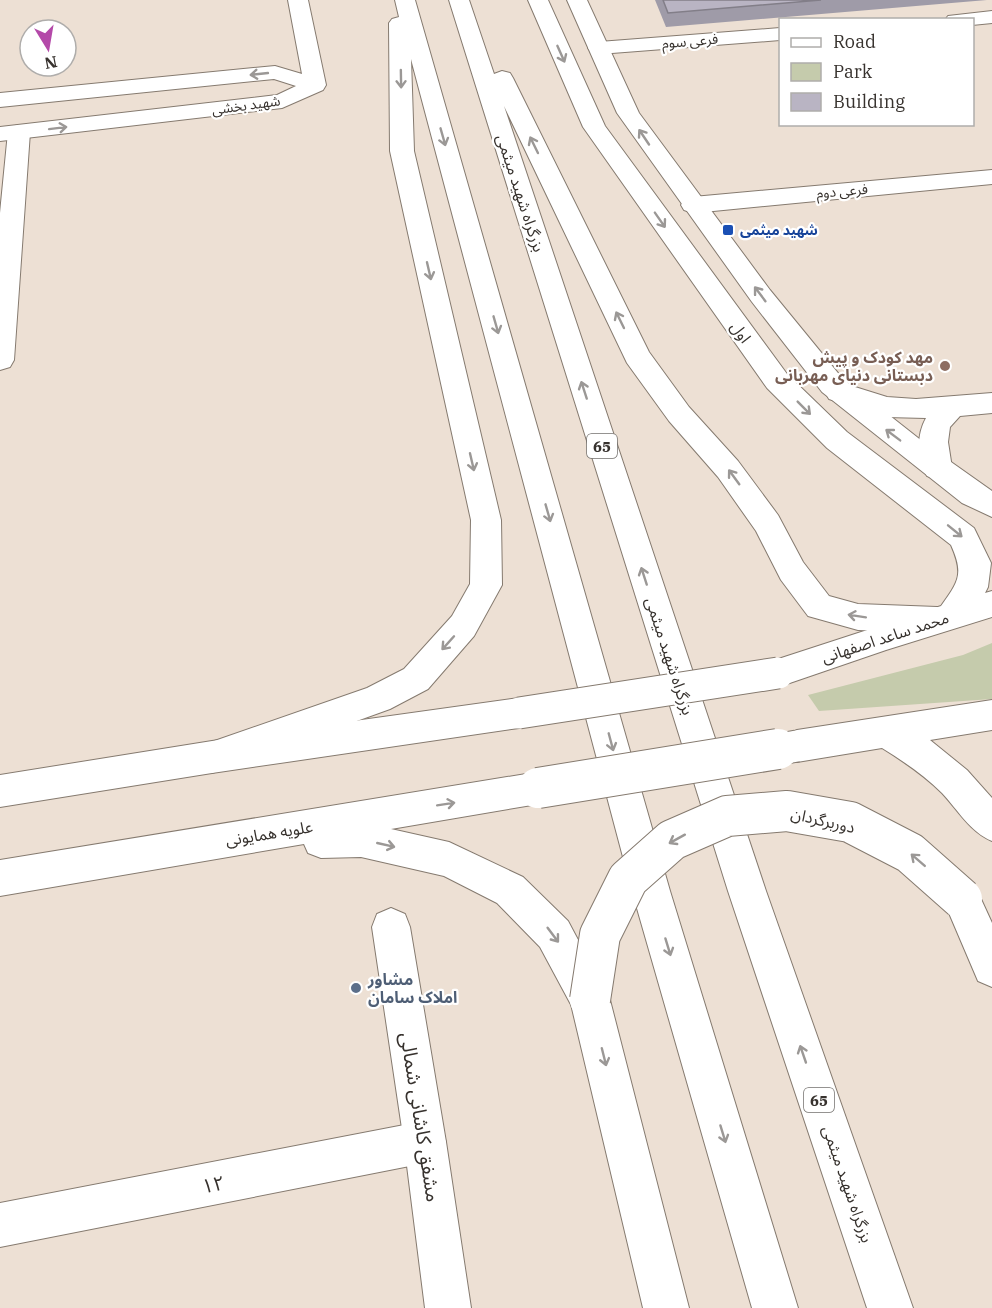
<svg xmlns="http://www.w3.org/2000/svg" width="992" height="1308" viewBox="0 0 992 1308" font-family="'IBM Plex Serif','Noto Sans Arabic',serif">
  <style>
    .green { fill: #c5cbac }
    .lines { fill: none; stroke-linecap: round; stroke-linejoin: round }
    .street-casing { stroke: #857a6f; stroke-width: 2 }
    .secondary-casing { stroke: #857a6f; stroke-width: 2 }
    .primary-casing { stroke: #857a6f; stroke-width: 2 }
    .highway-casing { stroke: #857a6f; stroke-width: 2 }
    .street { fill: #fff; fill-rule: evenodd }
    .secondary { fill: #fff; fill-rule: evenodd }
    .primary { fill: #fff; fill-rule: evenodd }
    .highway { fill: #fff; fill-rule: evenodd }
    .secondary-bridge-far1-casing { stroke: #857a6f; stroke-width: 33; stroke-linecap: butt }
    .secondary-bridge-casing { stroke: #857a6f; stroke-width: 42; stroke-linecap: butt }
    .primary-bridge-casing { stroke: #857a6f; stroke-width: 42; stroke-linecap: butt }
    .secondary-bridge-far1 { stroke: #fff; stroke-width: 31 }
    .secondary-bridge { stroke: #fff; stroke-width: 40 }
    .primary-bridge { stroke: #fff; stroke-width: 40 }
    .wall { fill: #9f9ba8 }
    .building { fill: #b9b4c3; stroke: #827e88; stroke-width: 1.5 }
    .oneway { stroke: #9b9896 }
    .transit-dot { fill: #1a4fb4; stroke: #fff; stroke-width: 2 }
    .education-dot { fill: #8d6e63; stroke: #fff; stroke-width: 2 }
    .service-dot { fill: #5c6f8a; stroke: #fff; stroke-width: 2 }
    .labels { text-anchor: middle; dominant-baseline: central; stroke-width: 4.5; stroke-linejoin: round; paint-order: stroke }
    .far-street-label { font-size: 14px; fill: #37322e; stroke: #fff }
    .far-transit-label { font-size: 14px; font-weight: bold; fill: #164399; stroke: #fff; text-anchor: start }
    .shield { fill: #fff; stroke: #73706d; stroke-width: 1.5 }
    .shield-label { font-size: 15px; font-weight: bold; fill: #37322e }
    .street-label { font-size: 16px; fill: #37322e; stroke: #fff }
    .education-label { font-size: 16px; font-weight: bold; fill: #785e54; stroke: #fff; text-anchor: end }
    .service-label { font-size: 16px; font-weight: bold; fill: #4e5e75; stroke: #fff; text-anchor: start }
    .near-street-label { font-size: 20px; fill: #37322e; stroke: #fff }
  </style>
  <rect width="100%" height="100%" fill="#ede0d4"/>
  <!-- green -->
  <path class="green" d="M 992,643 L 992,699 L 819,711 L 808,695 L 963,655 Z"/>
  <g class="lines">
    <!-- street casing -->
    <g class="street-casing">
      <path id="street" d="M 992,11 L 992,23 L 972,25 L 972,20 L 945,20 L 948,16 Z
        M 780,28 L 780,40 L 599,54 L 592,52 L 588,48 L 592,44 L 599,42 Z
        M 19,125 L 27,127 L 30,132 L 14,360 L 10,367 L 0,370 L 0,213 L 8,132 L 11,127 Z
        M 992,170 L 992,184 L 693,213 L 684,210 L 681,205 L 684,200 L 693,197 Z
        M 839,382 L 887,397 L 916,399 L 992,393 L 992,413 L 960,416 L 950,427 L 948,442 L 952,468 L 947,476 L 937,479 L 927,476 C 917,459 916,436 926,418 L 886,417 L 829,399 L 825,392 L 829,385 Z
        M 425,1121 L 440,1127 L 446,1142 L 440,1157 L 425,1163 L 0,1247 L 0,1203 Z"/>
    </g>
    <!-- secondary casing -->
    <g class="secondary-casing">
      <path id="secondary" d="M 288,0 L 308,0 L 326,85 L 323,90 L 282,108 L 0,141 L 0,127 L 277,95 L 296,86 L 274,79 L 0,107 L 0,93 L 275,66 L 302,74 Z
        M 528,0 L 548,0 L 605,126 L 787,374 L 847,432 L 974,528 L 991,563 L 988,587 L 985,593 L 992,591 L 992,617 L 886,650 L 778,687 L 766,683 L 761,673 L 766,663 L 941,606 C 959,581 964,574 951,545 L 827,448 L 767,388 L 583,127 Z
        M 567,0 L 587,0 L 639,113 L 770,290 L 842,378 L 927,445 L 992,491 L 992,517 L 962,503 L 822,392 L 752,302 L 617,113 Z
        M 519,698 L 531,702 L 536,713 L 531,724 L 519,728 L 212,773 L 0,807 L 0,775 L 212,741 Z
        M 992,700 L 992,730 L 930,740 L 967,770 L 992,798 L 992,841 C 970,832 958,810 942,793 C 924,775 903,761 882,748 L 797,762 L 785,757 L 780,746 L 785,735 L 797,730 Z
        M 538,772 L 551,776 L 556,788 L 551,800 L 538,804 L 391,829 L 449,842 L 523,877 L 568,921 L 610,1000 L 604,1014 L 590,1020 L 576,1014 L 540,947 L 497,903 L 444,876 L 361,857 L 321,858 L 308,853 L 304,844 L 0,896 L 0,860 Z
        M 391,908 L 405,914 L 410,927 L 446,1142 L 471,1308 L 425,1308 L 404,1142 L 372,927 L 377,914 Z"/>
    </g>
    <!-- primary casing -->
    <g class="primary-casing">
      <path id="primary" d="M 962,881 L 975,886 L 992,923 L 992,987 L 978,981 L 943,899 L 949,886 Z
        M 590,980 L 604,986 L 610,1000 L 689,1308 L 643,1308 L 570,1000 L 576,986 Z"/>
    </g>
    <!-- highway casing -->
    <g class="highway-casing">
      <path id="highway" d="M 395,0 L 415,0 L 670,891 L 798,1308 L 752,1308 L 632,891 L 411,59 L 414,151 L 501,520 L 502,585 L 474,636 L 428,689 L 390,709 L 212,773 L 200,768 L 194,757 L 200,746 L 367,688 L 404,669 L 452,616 L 470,584 L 471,520 L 390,151 L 389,23 L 392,19 L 399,17 Z
        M 449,0 L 469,0 L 494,74 L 502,71 L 510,73 L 513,78 L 649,352 L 689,407 L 738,461 L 778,515 L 803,562 L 829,596 L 858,604 L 937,607 L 948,610 L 953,620 L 948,630 L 937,633 L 858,630 L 808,616 L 781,580 L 756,531 L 718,477 L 669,421 L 627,363 L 504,106 L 766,891 L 913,1308 L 867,1308 L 728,891 Z"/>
    </g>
    <!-- street -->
    <use href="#street" class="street"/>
    <!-- secondary -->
    <use href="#secondary" class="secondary"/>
    <!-- primary -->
    <use href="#primary" class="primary"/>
    <!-- highway -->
    <use href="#highway" class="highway"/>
    <!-- secondary-bridge-far1 casing -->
    <g class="secondary-bridge-far1-casing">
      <path id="secondary-bridge-far1" d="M 519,713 L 778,673
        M 769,751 L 797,746"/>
    </g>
    <!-- secondary-bridge casing -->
    <g class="secondary-bridge-casing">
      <path id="secondary-bridge" d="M 538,788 L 778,749"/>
    </g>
    <!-- primary-bridge casing -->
    <g class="primary-bridge-casing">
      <path id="primary-bridge" d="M 590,1000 L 600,935 L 628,879 L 672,840 L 727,816 L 787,811 L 850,822 L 910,853 L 962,899"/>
    </g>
    <!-- secondary-bridge-far1 -->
    <use href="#secondary-bridge-far1" class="secondary-bridge-far1"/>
    <!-- secondary-bridge -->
    <use href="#secondary-bridge" class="secondary-bridge"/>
    <!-- primary-bridge -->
    <use href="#primary-bridge" class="primary-bridge"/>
  </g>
  <!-- wall -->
  <path class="wall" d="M 655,0 L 987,0 L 666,27 Z"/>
  <!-- building -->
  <path class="building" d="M 663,0 L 821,0 L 668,13 Z"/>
  <!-- one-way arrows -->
  <defs><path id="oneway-shaft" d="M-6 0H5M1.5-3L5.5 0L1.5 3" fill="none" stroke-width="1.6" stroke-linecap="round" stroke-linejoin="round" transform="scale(1.5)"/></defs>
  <g class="oneway">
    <use href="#oneway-shaft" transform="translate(561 54) rotate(66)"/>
    <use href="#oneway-shaft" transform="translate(259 74) rotate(174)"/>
    <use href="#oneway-shaft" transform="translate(401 79) rotate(89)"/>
    <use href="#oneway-shaft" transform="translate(58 128) rotate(-7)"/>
    <use href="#oneway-shaft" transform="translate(443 137) rotate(74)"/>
    <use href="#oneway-shaft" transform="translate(644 137) rotate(-124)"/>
    <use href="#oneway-shaft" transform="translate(534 145) rotate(-116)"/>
    <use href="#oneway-shaft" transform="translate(660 220) rotate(55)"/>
    <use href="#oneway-shaft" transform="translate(429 271) rotate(77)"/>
    <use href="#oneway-shaft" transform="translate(760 294) rotate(-127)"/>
    <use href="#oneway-shaft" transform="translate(620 320) rotate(-116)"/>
    <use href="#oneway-shaft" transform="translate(496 325) rotate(74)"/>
    <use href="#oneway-shaft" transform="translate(584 390) rotate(-108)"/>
    <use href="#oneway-shaft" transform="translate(804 408) rotate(45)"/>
    <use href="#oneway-shaft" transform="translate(893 435) rotate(-143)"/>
    <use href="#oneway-shaft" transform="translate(472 462) rotate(77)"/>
    <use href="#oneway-shaft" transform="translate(734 477) rotate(-126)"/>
    <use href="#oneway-shaft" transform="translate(548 513) rotate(74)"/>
    <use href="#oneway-shaft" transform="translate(955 531) rotate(39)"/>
    <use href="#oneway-shaft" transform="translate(644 576) rotate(-108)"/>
    <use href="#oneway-shaft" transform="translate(857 616) rotate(-171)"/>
    <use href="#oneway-shaft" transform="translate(448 643) rotate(132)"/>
    <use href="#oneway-shaft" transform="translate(611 742) rotate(75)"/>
    <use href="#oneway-shaft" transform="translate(446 804) rotate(-9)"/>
    <use href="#oneway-shaft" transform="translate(677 839) rotate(151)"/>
    <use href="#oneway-shaft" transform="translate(386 845) rotate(13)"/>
    <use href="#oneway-shaft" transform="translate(918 860) rotate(-139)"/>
    <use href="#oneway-shaft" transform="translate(553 935) rotate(53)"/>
    <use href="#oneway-shaft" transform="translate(668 947) rotate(73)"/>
    <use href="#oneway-shaft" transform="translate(803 1054) rotate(-109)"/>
    <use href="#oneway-shaft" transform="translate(604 1057) rotate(76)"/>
    <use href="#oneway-shaft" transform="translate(723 1134) rotate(73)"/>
  </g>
  <!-- markers -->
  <rect class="transit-dot" x="722" y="224" width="12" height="12" rx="3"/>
  <circle class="education-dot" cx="945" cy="366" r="6"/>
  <circle class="service-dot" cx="356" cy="988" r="6"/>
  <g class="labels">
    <!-- far-street labels -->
    <g class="far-street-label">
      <text transform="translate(690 41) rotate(-5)">فرعی سوم</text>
      <text transform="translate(246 105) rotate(-8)">شهید بخشی</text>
      <text transform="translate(842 191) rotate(-5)">فرعی دوم</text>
    </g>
    <!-- far-transit labels -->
    <g class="far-transit-label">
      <text x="740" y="230">شهید میثمی</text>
    </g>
    <!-- shield labels -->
    <g class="shield">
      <rect x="587" y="434" width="30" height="24" rx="4.5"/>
      <rect x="804" y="1088" width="30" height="24" rx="4.5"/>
    </g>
    <g class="shield-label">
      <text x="602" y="446">65</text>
      <text x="819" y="1100">65</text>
    </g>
    <!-- street labels -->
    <g class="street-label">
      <text transform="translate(521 193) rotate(72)">بزرگراه شهید میثمی</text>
      <text transform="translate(741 332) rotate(54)">اول</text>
      <text transform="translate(885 637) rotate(-18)">محمد ساعد اصفهانی</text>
      <text transform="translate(670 656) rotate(72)">بزرگراه شهید میثمی</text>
      <text transform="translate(823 820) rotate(13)">دوربرگردان</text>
      <text transform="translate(269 833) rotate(-9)">علویه همایونی</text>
      <text transform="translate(848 1184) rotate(71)">بزرگراه شهید میثمی</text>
    </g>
    <!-- education labels -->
    <g class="education-label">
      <text x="933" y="357">مهد کودک و پیش<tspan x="933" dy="18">دبستانی دنیای‌ مهربانی</tspan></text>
    </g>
    <!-- service labels -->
    <g class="service-label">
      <text x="368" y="979">مشاور<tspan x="368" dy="18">املاک سامان</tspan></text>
    </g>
    <!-- near-street labels -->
    <g class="near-street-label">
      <text transform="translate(421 1117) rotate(81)">مشفق کاشانی شمالی</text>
      <text transform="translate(213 1184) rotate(-11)">۱۲</text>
    </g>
  </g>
  <!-- legend -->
  <rect x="779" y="18" width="195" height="108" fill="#ffffff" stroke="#afadab" stroke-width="1.5"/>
  <rect x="791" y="38" width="30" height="9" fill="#ffffff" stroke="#afadab" stroke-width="1.5"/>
  <text x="833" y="48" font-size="18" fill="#37322e">Road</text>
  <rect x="791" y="63" width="30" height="18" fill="#c5cbac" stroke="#afadab" stroke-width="1.5"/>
  <text x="833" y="78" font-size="18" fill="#37322e">Park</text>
  <rect x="791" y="93" width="30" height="18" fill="#b9b4c3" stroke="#afadab" stroke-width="1.5"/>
  <text x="833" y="108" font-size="18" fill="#37322e">Building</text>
  <!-- north arrow -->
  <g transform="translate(48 48) rotate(169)"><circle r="28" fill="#ffffff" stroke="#afadab" stroke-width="1.5"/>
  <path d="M0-4.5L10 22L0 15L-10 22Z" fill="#b449a9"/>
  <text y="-9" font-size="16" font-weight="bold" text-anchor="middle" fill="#37322e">N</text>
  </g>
</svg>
